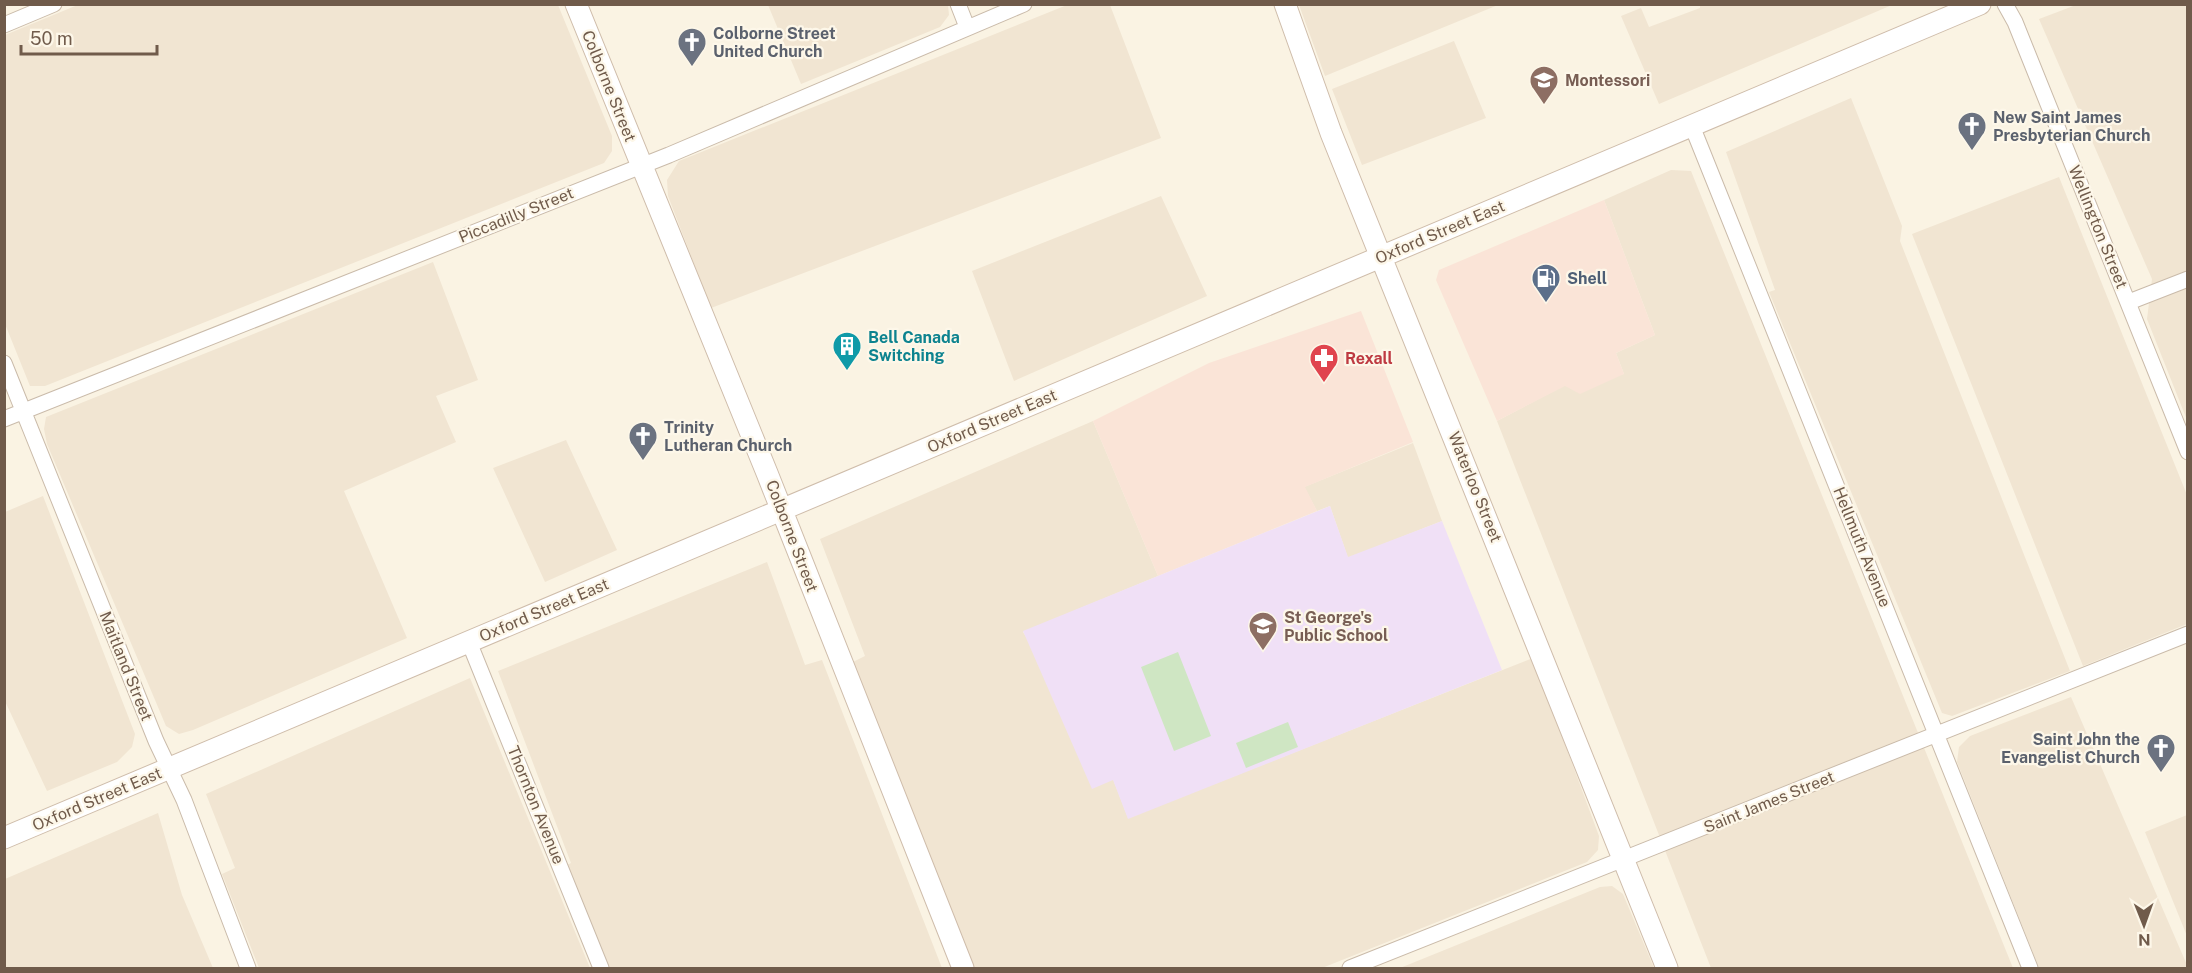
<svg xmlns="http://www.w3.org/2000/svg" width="2192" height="973" viewBox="0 0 2192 973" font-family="'Public Sans',sans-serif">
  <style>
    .residential { fill: #f1e5d2 }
    .commercial { fill: #fae4d7 }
    .education { fill: #f0e0f6 }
    .green { fill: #cfe6c3 }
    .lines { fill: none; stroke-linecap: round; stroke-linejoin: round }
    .street-casing { stroke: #cabbaa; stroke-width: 17 }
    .secondary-casing { stroke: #cfbdab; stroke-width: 23 }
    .street { stroke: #fff; stroke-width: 15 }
    .secondary { stroke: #fff; stroke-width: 21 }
    .labels { text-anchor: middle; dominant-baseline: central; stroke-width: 4.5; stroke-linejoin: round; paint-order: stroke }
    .worship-label { font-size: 16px; font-weight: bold; fill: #5b616d; stroke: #fdf7e9; text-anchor: start }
    .education-label { font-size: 16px; font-weight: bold; fill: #785e54; stroke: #fdf7e9; text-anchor: start }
    .street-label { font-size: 16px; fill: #705b4b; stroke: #fdf7e9 }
    .service-label { font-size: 16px; font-weight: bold; fill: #4e5e75; stroke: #fdf7e9; text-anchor: start }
    .culture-label { font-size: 16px; font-weight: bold; fill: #0d838f; stroke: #fdf7e9; text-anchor: start }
    .health-label { font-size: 16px; font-weight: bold; fill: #be3a42; stroke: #fdf7e9; text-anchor: start }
  </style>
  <rect width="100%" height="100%" fill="#faf3e3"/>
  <!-- residential -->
  <path class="residential" d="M 80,4 L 558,5 L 612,136 L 612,151 L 604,163 L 45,386 L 30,386 L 5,324 L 5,35 Z
    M 768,5 L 948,5 L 949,15 L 940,27 L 801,84 Z
    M 1067,5 L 1110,5 L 1161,138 L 711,308 L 668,196 L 667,180 L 679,161 Z
    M 1299,5 L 1299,4 L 1498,5 L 1325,76 Z
    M 1700,5 L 1892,5 L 1659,104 L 1621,16 L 1641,8 L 1649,27 L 1700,8 Z
    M 2076,5 L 2187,5 L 2187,420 L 2147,319 L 2152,279 L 2039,19 Z
    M 1454,41 L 1486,118 L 1362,165 L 1332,89 Z
    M 1851,98 L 1902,226 L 1900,241 L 2070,671 L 1952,716 L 1942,713 L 1769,292 L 1775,290 L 1726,152 Z
    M 1671,170 L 1691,171 L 2013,968 L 1711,968 L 1497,421 L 1565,385 L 1624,374 L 1616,353 L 1655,335 L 1604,200 Z
    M 2059,177 L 2187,495 L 2187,624 L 2083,666 L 1912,234 Z
    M 1161,196 L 1207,296 L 1014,381 L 972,271 Z
    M 433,262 L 478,380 L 436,396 L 456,442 L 344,491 L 407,638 L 193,730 L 179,734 L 166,726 L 47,444 L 44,429 L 46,417 Z
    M 1093,421 L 1158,576 L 1023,632 L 1113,779 L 1128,818 L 1533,658 L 1599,836 L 1598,850 L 1587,862 L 1322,968 L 974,968 L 853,662 L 865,656 L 820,539 Z
    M 566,440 L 617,550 L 545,582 L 493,468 Z
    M 1413,443 L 1442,521 L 1348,558 L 1330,506 L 1317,511 L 1304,487 Z
    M 43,496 L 135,734 L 132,747 L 117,762 L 47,791 L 4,699 L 5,512 Z
    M 767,562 L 805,665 L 822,660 L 942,968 L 609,968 L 567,865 L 571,863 L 498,671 Z
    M 470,678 L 590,968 L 259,968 L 222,874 L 235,868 L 206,794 Z
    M 2071,697 L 2187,965 L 2187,968 L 2039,968 L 1957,762 L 1959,747 L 1970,736 Z
    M 158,813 L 182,895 L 213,968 L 5,968 L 5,879 Z
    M 2187,815 L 2187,936 L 2145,832 Z
    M 1612,886 L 1623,894 L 1654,968 L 1400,968 L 1600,887 Z"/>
  <!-- commercial -->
  <path class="commercial" d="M 1604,200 L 1655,335 L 1616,353 L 1624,374 L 1580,394 L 1565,386 L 1497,421 L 1436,280 L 1439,270 Z
    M 1361,311 L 1413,442 L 1305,487 L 1317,511 L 1158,576 L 1093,421 L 1209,363 Z"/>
  <!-- education -->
  <path class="education" d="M 1330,506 L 1348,557 L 1442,521 L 1502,670 L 1128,819 L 1113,780 L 1092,789 L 1023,631 Z"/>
  <!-- green -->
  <path class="green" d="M 1178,652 L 1211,736 L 1174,751 L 1141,667 Z
    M 1288,722 L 1298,747 L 1246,768 L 1236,743 Z"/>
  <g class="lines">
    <!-- street casing -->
    <g class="street-casing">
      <path id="street" d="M 958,4 L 967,27
        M 2005,4 L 2015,22 L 2188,452
        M 4,25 L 54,4
        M 1692,126 L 2030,968
        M 2129,302 L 2188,279
        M 4,363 L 156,741 L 184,800 L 248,968
        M 4,419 L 669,155 L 1024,4
        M 469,642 L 601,968
        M 1350,968 L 2188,634"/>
    </g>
    <!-- secondary casing -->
    <g class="secondary-casing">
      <path id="secondary" d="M 576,4 L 767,473 L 963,968
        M 1285,4 L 1331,133 L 1667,968
        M 4,838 L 1980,4"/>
    </g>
    <!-- street -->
    <use href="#street" class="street"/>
    <!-- secondary -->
    <use href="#secondary" class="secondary"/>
  </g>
  <!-- icons -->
  <defs>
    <g id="church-pin" transform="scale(1.5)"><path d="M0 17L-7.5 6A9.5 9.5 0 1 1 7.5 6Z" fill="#6b7280" stroke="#fdf7e9"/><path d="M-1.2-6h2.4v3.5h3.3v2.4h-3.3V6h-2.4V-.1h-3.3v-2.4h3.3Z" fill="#fff"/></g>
    <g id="school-pin" transform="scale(1.5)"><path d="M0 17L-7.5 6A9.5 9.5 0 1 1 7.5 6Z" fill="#8d6e63" stroke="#fdf7e9"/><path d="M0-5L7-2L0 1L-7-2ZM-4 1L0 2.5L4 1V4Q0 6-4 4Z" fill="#fff"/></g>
    <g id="fuel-pin" transform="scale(1.5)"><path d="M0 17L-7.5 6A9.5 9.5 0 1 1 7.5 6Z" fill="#5c6f8a" stroke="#fdf7e9"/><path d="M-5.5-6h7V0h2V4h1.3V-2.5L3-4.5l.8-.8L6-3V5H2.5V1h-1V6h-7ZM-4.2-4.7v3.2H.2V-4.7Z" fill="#fff"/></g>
    <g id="building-pin" transform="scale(1.5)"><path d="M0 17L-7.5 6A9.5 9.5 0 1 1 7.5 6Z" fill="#0f9aa8" stroke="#fdf7e9"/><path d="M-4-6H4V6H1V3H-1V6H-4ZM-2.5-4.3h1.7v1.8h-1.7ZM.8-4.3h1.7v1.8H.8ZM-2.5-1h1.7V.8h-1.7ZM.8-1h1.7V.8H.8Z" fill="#fff"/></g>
    <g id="pharmacy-pin" transform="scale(1.5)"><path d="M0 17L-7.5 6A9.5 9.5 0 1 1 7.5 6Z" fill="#e0444e" stroke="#fdf7e9"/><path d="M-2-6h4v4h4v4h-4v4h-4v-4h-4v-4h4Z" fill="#fff"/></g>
  </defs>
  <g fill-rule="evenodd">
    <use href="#church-pin" x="692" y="42"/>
    <use href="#school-pin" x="1544" y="80"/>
    <use href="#church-pin" x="1972" y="126"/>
    <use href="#fuel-pin" x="1546" y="278"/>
    <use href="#building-pin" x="847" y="346"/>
    <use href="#pharmacy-pin" x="1324" y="358"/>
    <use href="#church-pin" x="643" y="436"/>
    <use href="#school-pin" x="1263" y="626"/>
    <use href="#church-pin" x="2161" y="748"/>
  </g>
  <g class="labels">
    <!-- worship labels -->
    <g class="worship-label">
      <text x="713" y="33">Colborne Street<tspan x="713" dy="18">United Church</tspan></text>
      <text x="1993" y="117">New Saint James<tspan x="1993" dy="18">Presbyterian Church</tspan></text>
      <text x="664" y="427">Trinity<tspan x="664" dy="18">Lutheran Church</tspan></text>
      <text x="2140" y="739" text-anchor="end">Saint John the<tspan x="2140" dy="18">Evangelist Church</tspan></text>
    </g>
    <!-- education labels -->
    <g class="education-label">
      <text x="1565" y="80">Montessori</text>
      <text x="1284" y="617">St George's<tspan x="1284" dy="18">Public School</tspan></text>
    </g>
    <!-- street labels -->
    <g class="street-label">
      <text transform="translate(609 86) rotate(68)">Colborne Street</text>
      <text transform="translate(516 215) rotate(-22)">Piccadilly Street</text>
      <text transform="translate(2098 227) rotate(68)">Wellington Street</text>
      <text transform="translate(1440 232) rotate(-23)">Oxford Street East</text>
      <text transform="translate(992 421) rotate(-23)">Oxford Street East</text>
      <text transform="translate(1475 487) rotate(68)">Waterloo Street</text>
      <text transform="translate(792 536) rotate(69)">Colborne Street</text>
      <text transform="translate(1862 547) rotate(68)">Hellmuth Avenue</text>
      <text transform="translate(544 610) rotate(-23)">Oxford Street East</text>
      <text transform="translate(126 666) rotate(68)">Maitland Street</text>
      <text transform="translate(97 799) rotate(-23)">Oxford Street East</text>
      <text transform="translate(1769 802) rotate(-22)">Saint James Street</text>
      <text transform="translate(536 805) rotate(68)">Thornton Avenue</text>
    </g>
    <!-- service labels -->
    <g class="service-label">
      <text x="1567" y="278">Shell</text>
    </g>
    <!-- culture labels -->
    <g class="culture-label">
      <text x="868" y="337">Bell Canada<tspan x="868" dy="18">Switching</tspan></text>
    </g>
    <!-- health labels -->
    <g class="health-label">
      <text x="1345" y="358">Rexall</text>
    </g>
  </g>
  <!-- border -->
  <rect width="2192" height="973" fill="none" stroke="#705b4b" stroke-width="12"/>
  <!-- north arrow -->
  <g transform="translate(2144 925) rotate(179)" stroke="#fdf7e9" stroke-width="4.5" paint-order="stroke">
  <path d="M0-4.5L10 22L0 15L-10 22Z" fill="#705b4b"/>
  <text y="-9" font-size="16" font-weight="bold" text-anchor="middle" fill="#705b4b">N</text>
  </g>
  <!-- scale -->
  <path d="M21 45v9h136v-9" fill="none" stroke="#705b4b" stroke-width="3"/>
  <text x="30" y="45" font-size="18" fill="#705b4b" stroke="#fdf7e9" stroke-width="4.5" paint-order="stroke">50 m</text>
</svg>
